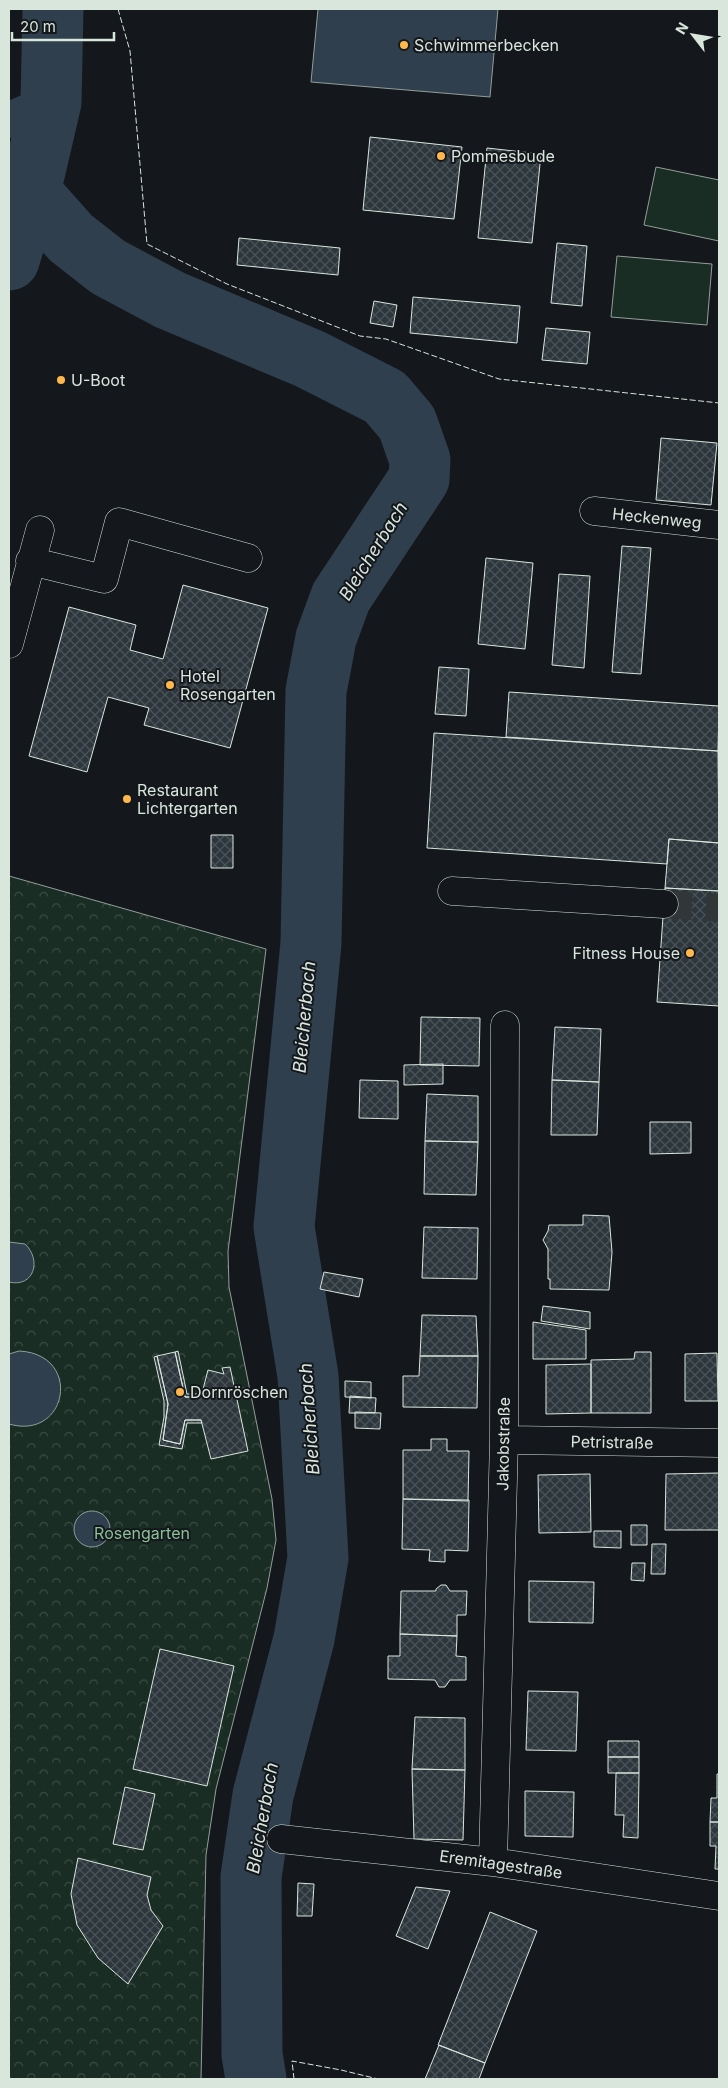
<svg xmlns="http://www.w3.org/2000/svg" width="728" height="2088" viewBox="0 0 728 2088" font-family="Inter,sans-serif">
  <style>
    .park { fill: url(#park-crowns); stroke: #939e99 }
    .garden { fill: #1a2d24; stroke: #939e99 }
    .water { fill: #2f3f4d; stroke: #939e99 }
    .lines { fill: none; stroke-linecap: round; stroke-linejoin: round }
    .canal { stroke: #2f3f4d; stroke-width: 36 }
    .river { stroke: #2f3f4d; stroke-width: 61 }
    .building { fill: url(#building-cross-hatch); stroke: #d8e6dc }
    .minor-tunnel { stroke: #313739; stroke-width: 28; stroke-dasharray: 28 14; stroke-linecap: butt }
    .minor-casing { stroke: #d8e6dc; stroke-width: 29 }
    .minor { stroke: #14181c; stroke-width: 28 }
    .fence { stroke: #d8e6dc; stroke-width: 1; stroke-dasharray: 6 2.5; stroke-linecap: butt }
    .poi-dot { fill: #ffb74d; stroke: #14181c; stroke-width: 2 }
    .labels { text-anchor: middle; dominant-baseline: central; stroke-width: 4; stroke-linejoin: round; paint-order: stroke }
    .poi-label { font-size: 16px; fill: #d8e6dc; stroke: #14181c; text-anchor: start }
    .street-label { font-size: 16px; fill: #d8e6dc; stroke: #14181c }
    .park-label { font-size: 16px; fill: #8ac095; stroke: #14181c }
    .water-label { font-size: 18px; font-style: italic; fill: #d8e6dc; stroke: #14181c }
  </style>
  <defs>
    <pattern id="park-crowns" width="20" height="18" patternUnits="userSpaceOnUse" patternTransform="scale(1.25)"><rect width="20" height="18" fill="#1a2d24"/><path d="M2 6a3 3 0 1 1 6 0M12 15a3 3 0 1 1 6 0" fill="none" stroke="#3b4b43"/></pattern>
    <pattern id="building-cross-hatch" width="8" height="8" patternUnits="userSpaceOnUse" patternTransform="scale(1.25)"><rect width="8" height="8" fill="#2c363c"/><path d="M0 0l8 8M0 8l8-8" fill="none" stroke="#4a5358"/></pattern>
  </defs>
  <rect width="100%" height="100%" fill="#14181c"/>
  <!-- park -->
  <path class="park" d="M 9,876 L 266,949 L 228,1251 L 229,1287 L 272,1499 L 276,1540 L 267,1588 L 216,1789 L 206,1855 L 201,2079 L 9,2079 Z"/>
  <!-- garden -->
  <path class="garden" d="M 656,167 L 719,180 L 719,241 L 644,225 Z
    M 617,256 L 712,264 L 707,325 L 611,317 Z"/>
  <!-- water -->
  <path class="water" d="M 318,9 L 498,9 L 490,97 L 311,82 Z
    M 9,1242 L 25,1244 C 42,1260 34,1288 9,1282 Z
    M 19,1351 C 83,1354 68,1441 9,1424 L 9,1354 Z
    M74 1529a18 18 0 1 1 36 0a18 18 0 1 1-36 0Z"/>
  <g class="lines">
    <!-- canal -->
    <path class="canal" d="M 9,120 L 51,102"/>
    <!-- river -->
    <path class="river" d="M 30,192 L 71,238 L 108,267 L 170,300 L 310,359 L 385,397 L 407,423 L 420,460 L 419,479 L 341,597 L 326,638 L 316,691 L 311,943 L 284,1227 L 308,1376 L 318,1558 L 304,1639 L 263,1795 L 251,1877 L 252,2054 L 256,2079
      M 9,260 L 30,192 L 51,102 L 53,9"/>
  </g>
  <!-- building -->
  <path class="building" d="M 370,137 L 462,147 L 454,219 L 363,210 Z
    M 487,148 L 541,154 L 532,243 L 478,238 Z
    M 239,238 L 340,248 L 338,275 L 237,265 Z
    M 557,243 L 587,246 L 582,306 L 551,303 Z
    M 413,297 L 520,306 L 517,343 L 410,333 Z
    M 374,301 L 397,305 L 393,327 L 370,323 Z
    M 546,328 L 590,332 L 587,364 L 542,360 Z
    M 661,438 L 717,443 L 711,505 L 656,500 Z
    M 622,546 L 651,548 L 641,674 L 612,672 Z
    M 486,558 L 533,563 L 525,649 L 478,644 Z
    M 559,574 L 590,576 L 584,668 L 552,665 Z
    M 183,585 L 268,608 L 230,748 L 144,725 L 149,708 L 108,697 L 87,772 L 29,756 L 69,607 L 136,625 L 130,650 L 163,659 Z
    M 439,667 L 469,669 L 466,716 L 435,714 Z
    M 509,692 L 719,706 L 718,751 L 506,737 Z
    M 434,733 L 718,751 L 719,843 L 669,839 L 667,864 L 427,848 Z
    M 211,835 L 233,835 L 233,868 L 211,868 Z
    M 669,839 L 719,843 L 719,891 L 665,888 Z
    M 665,888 L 719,891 L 719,1006 L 657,1002 Z
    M 421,1017 L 480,1018 L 479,1066 L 420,1065 Z
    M 555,1027 L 601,1029 L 599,1082 L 552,1080 Z
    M 443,1064 L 443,1084 L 404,1085 L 404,1065 Z
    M 360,1080 L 398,1081 L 398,1119 L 359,1118 Z
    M 552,1080 L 599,1082 L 597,1135 L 551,1135 Z
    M 427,1094 L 478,1096 L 478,1142 L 425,1141 Z
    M 650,1122 L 691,1122 L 691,1153 L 650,1154 Z
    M 425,1141 L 478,1142 L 476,1195 L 424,1194 Z
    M 583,1215 L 609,1216 L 612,1252 L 609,1290 L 550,1289 L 550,1279 L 548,1279 L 548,1249 L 543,1240 L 548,1231 L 549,1225 L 583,1225 Z
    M 424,1227 L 478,1228 L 477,1279 L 422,1278 Z
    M 324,1272 L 363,1279 L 359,1297 L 320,1289 Z
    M 543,1306 L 590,1312 L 590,1329 L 541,1321 Z
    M 422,1315 L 476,1316 L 478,1356 L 420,1356 Z
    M 533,1322 L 586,1330 L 586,1359 L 533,1359 Z
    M 178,1351 L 187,1394 L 202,1394 L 201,1397 L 185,1397 L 175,1352 Z
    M 175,1352 L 185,1397 L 201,1397 L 208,1370 L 224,1374 L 222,1368 L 230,1367 L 248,1451 L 211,1459 L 201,1420 L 185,1420 L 180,1444 L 163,1440 L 168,1404 L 157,1356 Z
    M 635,1352 L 651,1352 L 651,1413 L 591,1413 L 591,1360 L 634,1359 Z
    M 717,1353 L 718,1401 L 685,1401 L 685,1354 Z
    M 157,1356 L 168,1404 L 163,1440 L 180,1444 L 185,1420 L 201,1420 L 202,1423 L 187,1423 L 182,1449 L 159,1445 L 164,1417 L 164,1401 L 154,1357 Z
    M 420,1356 L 478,1356 L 477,1408 L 403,1407 L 403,1376 L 419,1376 Z
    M 591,1364 L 591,1413 L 546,1414 L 546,1365 Z
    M 345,1381 L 371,1382 L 371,1398 L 345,1397 Z
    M 350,1396 L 376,1398 L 375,1413 L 349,1413 Z
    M 355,1412 L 381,1413 L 380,1429 L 355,1428 Z
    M 431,1439 L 447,1439 L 447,1451 L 469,1451 L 468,1501 L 403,1499 L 403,1450 L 431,1450 Z
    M 719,1473 L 719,1530 L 665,1530 L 666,1474 Z
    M 590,1474 L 591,1532 L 539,1533 L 538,1475 Z
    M 403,1499 L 469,1500 L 468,1551 L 445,1550 L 445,1562 L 429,1561 L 430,1550 L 402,1549 Z
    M 631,1525 L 647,1525 L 647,1545 L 631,1545 Z
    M 594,1531 L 621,1531 L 621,1548 L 594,1547 Z
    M 652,1544 L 666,1544 L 665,1574 L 651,1574 Z
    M 632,1563 L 645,1563 L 644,1581 L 631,1580 Z
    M 529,1581 L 594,1582 L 593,1623 L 529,1622 Z
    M 441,1585 L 446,1585 L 450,1591 L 467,1591 L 466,1615 L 457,1615 L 457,1636 L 400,1634 L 401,1591 L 436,1591 L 436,1589 Z
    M 400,1634 L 457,1636 L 456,1656 L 466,1657 L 466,1680 L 450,1680 L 445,1687 L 439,1687 L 435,1680 L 388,1679 L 388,1656 L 400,1656 Z
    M 160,1649 L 234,1666 L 207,1786 L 133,1769 Z
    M 528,1691 L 578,1692 L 576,1751 L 526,1750 Z
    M 415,1717 L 465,1718 L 465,1770 L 412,1769 Z
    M 608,1741 L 639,1741 L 639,1757 L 608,1757 Z
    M 608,1757 L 639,1757 L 639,1773 L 608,1773 Z
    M 412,1769 L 465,1770 L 463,1840 L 414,1839 Z
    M 616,1773 L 639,1773 L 638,1838 L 623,1837 L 624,1815 L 615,1815 Z
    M 717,1774 L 719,1774 L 719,1822 L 710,1822 L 711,1798 L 717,1798 Z
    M 125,1787 L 155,1794 L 143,1850 L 113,1844 Z
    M 525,1791 L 574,1792 L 573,1837 L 525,1836 Z
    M 710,1822 L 719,1822 L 719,1869 L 715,1869 L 716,1846 L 710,1846 Z
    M 78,1858 L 151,1877 L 147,1895 L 151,1910 L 163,1926 L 128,1984 L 98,1958 L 77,1925 L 71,1894 Z
    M 298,1883 L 314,1884 L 312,1916 L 297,1916 Z
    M 416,1887 L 450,1891 L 428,1949 L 396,1936 Z
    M 490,1912 L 537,1931 L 485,2063 L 438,2045 Z
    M 439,2045 L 485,2063 L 479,2079 L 425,2079 Z"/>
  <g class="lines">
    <!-- minor-tunnel -->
    <path class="minor-tunnel" d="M 664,904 L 719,908"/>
    <!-- minor casing -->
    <g class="minor-casing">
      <path id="minor" d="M 594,511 L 719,525
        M 30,561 L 104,579 L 119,522 L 248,558
        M 9,644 L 40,530
        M 452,891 L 664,904
        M 504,1440 L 719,1443
        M 281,1839 L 493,1862 L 719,1896
        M 493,1862 L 504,1440 L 505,1025"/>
    </g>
    <!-- minor -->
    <use href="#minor" class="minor"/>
    <!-- fence -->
    <path class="fence" d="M 118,9 L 130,51 L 147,244 L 227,284 L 360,336 L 386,339 L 499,379 L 719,403
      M 294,2079 L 292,2061 L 341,2070 L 378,2079"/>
  </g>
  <!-- markers -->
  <g class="poi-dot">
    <circle cx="404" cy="45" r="5"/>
    <circle cx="441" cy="156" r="5"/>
    <circle cx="61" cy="380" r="5"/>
    <circle cx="170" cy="685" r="5"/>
    <circle cx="127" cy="799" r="5"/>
    <circle cx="690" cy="953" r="5"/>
    <circle cx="180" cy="1392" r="5"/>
  </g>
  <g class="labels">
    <!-- poi labels -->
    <g class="poi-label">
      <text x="414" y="45">Schwimmerbecken</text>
      <text x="451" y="156">Pommesbude</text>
      <text x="71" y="380">U-Boot</text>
      <text x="180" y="676">Hotel<tspan x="180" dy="18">Rosengarten</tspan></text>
      <text x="137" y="790">Restaurant<tspan x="137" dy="18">Lichtergarten</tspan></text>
      <text x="680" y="953" text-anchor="end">Fitness House</text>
      <text x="190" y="1392">Dornröschen</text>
    </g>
    <!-- street labels -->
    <g class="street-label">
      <text transform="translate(657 518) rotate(6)">Heckenweg</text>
      <text transform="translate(612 1442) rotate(1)">Petristraße</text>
      <text transform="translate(503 1444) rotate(-89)">Jakobstraße</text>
      <text transform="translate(501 1864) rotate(8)">Eremitagestraße</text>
    </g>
    <!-- park labels -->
    <g class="park-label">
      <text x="142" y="1533">Rosengarten</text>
    </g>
    <!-- water labels -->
    <g class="water-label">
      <text transform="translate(373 551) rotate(-58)">Bleicherbach</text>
      <text transform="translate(304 1017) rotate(-85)">Bleicherbach</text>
      <text transform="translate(309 1419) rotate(-94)">Bleicherbach</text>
      <text transform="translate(262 1818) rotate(-80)">Bleicherbach</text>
    </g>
  </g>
  <!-- border -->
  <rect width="728" height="2088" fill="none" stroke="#d8e6dc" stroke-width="20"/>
  <!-- north arrow -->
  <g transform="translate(693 35) rotate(301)" stroke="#14181c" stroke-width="4" paint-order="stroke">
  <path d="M0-4L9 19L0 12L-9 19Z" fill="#d8e6dc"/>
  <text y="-8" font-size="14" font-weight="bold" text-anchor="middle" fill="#d8e6dc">N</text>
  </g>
  <!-- scale -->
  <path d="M12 32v8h102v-8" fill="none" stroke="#d8e6dc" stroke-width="2.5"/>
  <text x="20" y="32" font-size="15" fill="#d8e6dc" stroke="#14181c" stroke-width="4" paint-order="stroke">20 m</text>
</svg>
